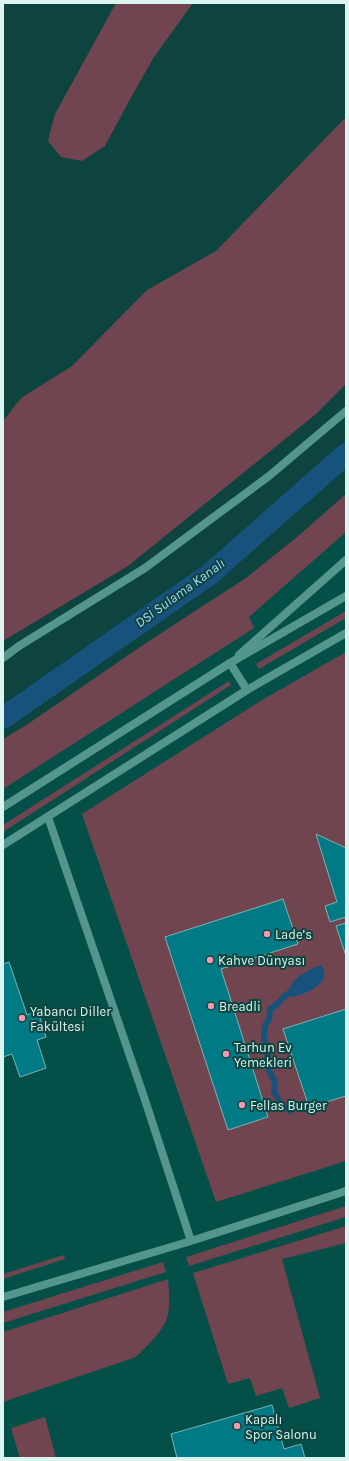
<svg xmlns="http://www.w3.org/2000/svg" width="349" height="1461" viewBox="0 0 349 1461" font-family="Karla,sans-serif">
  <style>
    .built { fill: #044f48 }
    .green { fill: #714550 }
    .water { fill: #17527c }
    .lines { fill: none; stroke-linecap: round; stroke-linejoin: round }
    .stream { stroke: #17527c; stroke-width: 6 }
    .canal { stroke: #17527c; stroke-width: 22 }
    .building { fill: #007b85; stroke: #7db2b8 }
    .service { stroke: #54958c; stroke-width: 8 }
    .minor { stroke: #54958c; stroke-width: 8 }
    .tertiary { stroke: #54958c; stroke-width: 8 }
    .poi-dot { fill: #f29aaf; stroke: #0d443f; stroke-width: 1.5 }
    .labels { text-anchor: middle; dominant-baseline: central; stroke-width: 4; stroke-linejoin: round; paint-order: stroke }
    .poi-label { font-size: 13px; fill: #dbf6f1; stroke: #0d443f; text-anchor: start }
    .water-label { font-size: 14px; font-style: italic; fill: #a7d5fc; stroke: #0d443f }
  </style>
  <rect width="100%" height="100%" fill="#0d443f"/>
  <!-- built -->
  <path class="built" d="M 346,494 L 346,1458 L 3,1458 L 3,739 L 25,726 L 146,643 L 246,578 L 297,537 Z"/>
  <!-- green -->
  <path class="green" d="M 116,3 L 193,3 L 154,57 L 129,101 L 105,146 L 82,161 L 61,157 L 48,141 L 55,114 Z
    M 346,117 L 346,384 L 316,414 L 128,566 L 3,641 L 3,421 L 21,398 L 72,366 L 147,290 L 216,251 Z
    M 346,494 L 346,532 L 249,617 L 254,628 L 3,789 L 3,739 L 25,726 L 146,643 L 246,578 L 297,537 Z
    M 346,611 L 346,618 L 259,669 L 256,664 Z
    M 346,652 L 346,1161 L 216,1202 L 82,814 L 262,700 Z
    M 229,681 L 231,685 L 3,832 L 3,825 Z
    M 346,1206 L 346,1217 L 189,1266 L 186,1257 Z
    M 346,1226 L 346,1243 L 282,1259 L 320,1398 L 289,1408 L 282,1388 L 256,1396 L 250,1378 L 228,1384 L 193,1273 Z
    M 64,1255 L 65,1259 L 3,1279 L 3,1274 Z
    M 163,1262 L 166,1272 L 3,1323 L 3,1312 Z
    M 168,1279 C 169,1291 170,1303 168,1314 C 166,1329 146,1347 136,1357 L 3,1402 L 3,1332 Z
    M 45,1417 L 56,1458 L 20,1458 L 11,1428 Z"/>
  <!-- water -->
  <path class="water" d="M 321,965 C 334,983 305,995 291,997 L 287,994 C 291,979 307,970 321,965 Z"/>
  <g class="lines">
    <!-- stream -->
    <path class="stream" d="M 287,994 C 281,998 278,1006 270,1009 L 269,1020 L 266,1023 L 264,1032 L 264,1039 L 268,1049 L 267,1060 L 269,1071 L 275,1082 L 274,1092 L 282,1105 L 290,1111"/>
    <!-- canal -->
    <path class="canal" d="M 3,718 L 210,574 L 346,454"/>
  </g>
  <!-- building -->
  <path class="building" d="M 316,834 L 346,848 L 346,917 L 330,922 L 325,906 L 337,902 Z
    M 283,899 L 298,944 L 221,969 L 268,1117 L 228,1130 L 165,937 Z
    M 346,923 L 346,956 L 336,926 Z
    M 9,962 L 27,1015 L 38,1011 L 46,1037 L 37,1040 L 46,1068 L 20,1077 L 12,1054 L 3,1057 L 3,964 Z
    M 346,1009 L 346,1096 L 309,1107 L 283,1029 Z
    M 272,1405 L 284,1449 L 301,1444 L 305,1458 L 177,1458 L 171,1434 Z"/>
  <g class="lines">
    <!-- service -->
    <path class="service" d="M 239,655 L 346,560"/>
    <!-- minor -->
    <path class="minor" d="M 3,658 L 19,646 L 145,568 L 269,476 L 346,411
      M 230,663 L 247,690
      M 48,817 L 144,1097 L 191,1241
      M 3,1297 L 191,1241 L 346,1191"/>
    <!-- tertiary -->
    <path class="tertiary" d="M 3,807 L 230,663 L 346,596
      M 3,845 L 247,690 L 346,633"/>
  </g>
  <!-- markers -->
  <g class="poi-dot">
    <circle cx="267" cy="934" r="4"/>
    <circle cx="210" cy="960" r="4"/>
    <circle cx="211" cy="1006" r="4"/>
    <circle cx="22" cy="1018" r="4"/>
    <circle cx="226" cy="1054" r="4"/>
    <circle cx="242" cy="1105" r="4"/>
    <circle cx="237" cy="1426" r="4"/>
  </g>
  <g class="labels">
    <!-- poi labels -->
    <g class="poi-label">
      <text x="275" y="934">Lade’s</text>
      <text x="218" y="960">Kahve Dünyası</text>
      <text x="219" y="1006">Breadli</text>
      <text x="30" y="1011">Yabancı Diller<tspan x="30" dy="15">Fakültesi</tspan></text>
      <text x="234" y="1047">Tarhun Ev<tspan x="234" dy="15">Yemekleri</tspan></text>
      <text x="250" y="1105">Fellas Burger</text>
      <text x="245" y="1419">Kapalı<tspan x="245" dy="15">Spor Salonu</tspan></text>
    </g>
    <!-- water labels -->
    <g class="water-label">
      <text transform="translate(180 593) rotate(-36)">DSİ Sulama Kanalı</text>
    </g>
  </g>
  <!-- border -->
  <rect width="349" height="1461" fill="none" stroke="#dbf6f1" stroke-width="8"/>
</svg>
